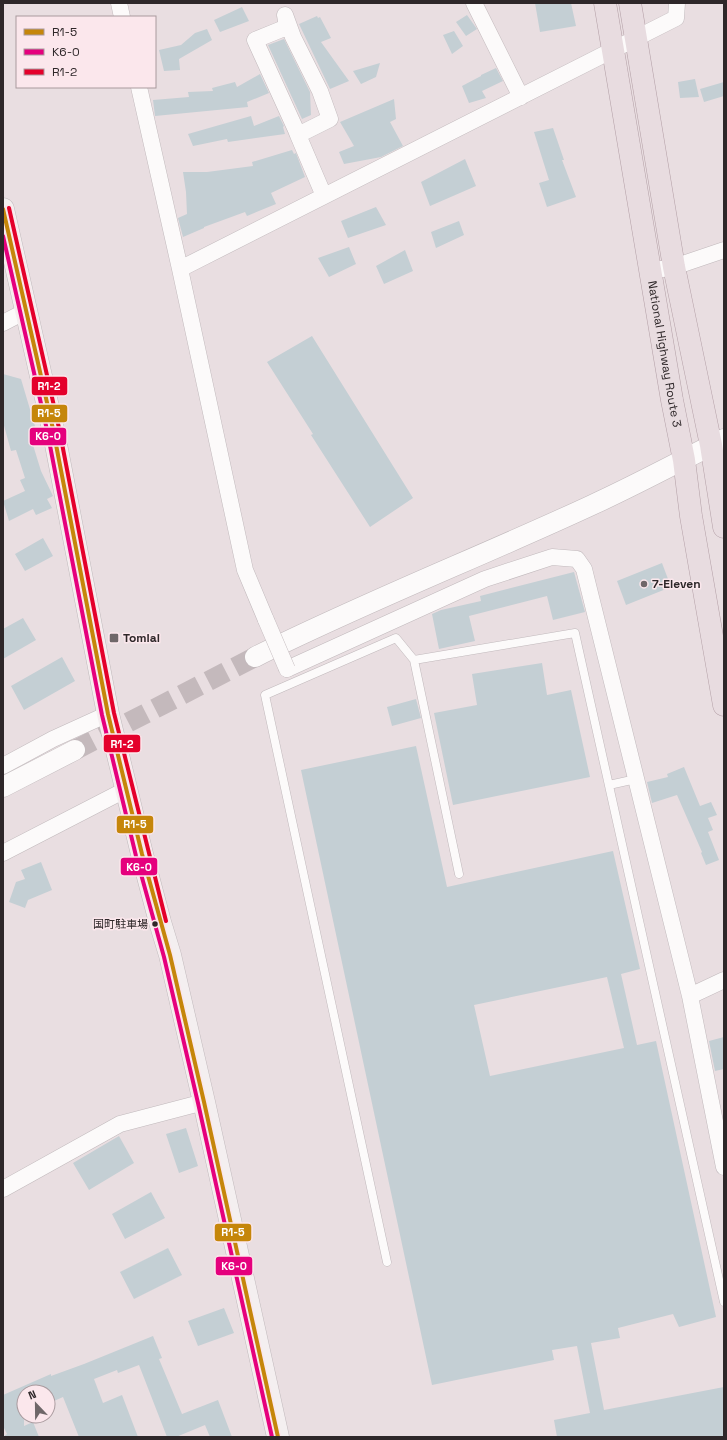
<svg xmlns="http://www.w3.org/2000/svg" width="727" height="1440" viewBox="0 0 727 1440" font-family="'Space Grotesk','Noto Sans JP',sans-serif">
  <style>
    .building { fill: #c4cfd4; fill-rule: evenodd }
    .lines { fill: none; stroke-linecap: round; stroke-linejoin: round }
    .tertiary-tunnel { stroke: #c4b9bc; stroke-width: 20; stroke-dasharray: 20 10; stroke-linecap: butt }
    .service-casing { stroke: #c1b9bc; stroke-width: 9 }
    .minor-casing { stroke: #c1b9bc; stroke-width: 17 }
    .tertiary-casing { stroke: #c1b9bc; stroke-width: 21 }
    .secondary-casing { stroke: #c1b9bc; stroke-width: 23 }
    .trunk-casing { stroke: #b39fa6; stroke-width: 23 }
    .service { stroke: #fcfafa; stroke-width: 8 }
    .minor { stroke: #fcfafa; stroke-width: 16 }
    .tertiary { stroke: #fcfafa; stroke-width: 20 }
    .secondary { stroke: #f4eff0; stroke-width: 22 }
    .trunk { stroke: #e8dce0; stroke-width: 22 }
    .minor-bridge-casing { stroke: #c1b9bc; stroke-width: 17; stroke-linecap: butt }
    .minor-bridge { stroke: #fcfafa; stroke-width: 16 }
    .bus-1-casing { stroke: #fbe7ec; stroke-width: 7 }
    .bus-2-casing { stroke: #fbe7ec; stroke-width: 7 }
    .bus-3-casing { stroke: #fbe7ec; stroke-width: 7 }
    .bus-1 { stroke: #c5860a; stroke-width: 4 }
    .bus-2 { stroke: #e5007d; stroke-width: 4 }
    .bus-3 { stroke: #e4002b; stroke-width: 4 }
    .poi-dot { fill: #6f6769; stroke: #fbe7ec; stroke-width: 1.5 }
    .bus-dot { fill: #2e2729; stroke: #fbe7ec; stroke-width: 1.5 }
    .labels { text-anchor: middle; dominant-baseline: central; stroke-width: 3; stroke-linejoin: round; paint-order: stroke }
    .bus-label { font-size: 11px; fill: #2e2729; stroke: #fbe7ec; text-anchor: end }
    .street-label { font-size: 12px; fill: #2e2729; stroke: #fbe7ec }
    .poi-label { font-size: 12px; font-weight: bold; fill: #2e2729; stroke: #fbe7ec; text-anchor: start }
    .line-badge { stroke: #fbe7ec; stroke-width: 1.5 }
    .badge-label { font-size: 11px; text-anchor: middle; font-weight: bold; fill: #fff }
  </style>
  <rect width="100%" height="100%" fill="#e9dee1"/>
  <!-- building -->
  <path class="building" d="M 535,3 L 571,3 L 576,26 L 540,32 Z
    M 242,7 L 249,21 L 220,32 L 214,20 Z
    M 467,15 L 477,29 L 466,36 L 456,22 Z
    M 317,16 L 318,18 L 320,17 L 331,38 L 321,42 L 349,81 L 330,89 L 299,24 Z
    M 207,29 L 212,40 L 179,59 L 180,70 L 164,71 L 159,50 L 181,45 L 195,33 Z
    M 454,31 L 463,46 L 452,54 L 443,35 Z
    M 284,39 L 310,92 L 311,115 L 302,119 L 268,45 Z
    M 380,63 L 376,77 L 361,84 L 353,71 Z
    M 496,68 L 503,81 L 482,91 L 486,98 L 469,103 L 462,86 L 481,76 L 481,75 Z
    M 260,74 L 269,93 L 247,102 L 248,107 L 155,116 L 153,100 L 189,97 L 188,92 L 213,91 L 212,88 L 235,82 L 237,87 Z
    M 695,79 L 699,97 L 680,98 L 678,82 Z
    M 724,82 L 724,96 L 704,102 L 700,89 Z
    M 394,99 L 396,119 L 390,122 L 403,146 L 381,157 L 344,164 L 339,152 L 354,146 L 340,122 Z
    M 251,116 L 254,126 L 279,116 L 284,126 L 283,127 L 285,134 L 228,142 L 227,139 L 193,146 L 188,134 Z
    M 553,128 L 564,160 L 562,160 L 576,197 L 547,207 L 539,183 L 549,180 L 534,132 Z
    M 292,150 L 294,154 L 296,153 L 305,177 L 271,193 L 276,204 L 247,216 L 245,212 L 204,227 L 204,228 L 183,237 L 178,218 L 187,214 L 186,192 L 183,172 L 207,172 L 253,166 L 252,162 Z
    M 465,159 L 476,186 L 430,206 L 421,182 Z
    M 376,207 L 386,225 L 348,238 L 341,221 Z
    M 459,221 L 464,235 L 436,248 L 431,232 Z
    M 349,247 L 356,264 L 329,277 L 318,258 Z
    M 405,250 L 413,271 L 384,284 L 376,266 Z
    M 312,336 L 413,498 L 370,527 L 311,435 L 313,434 L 267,362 Z
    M 3,374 L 21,379 L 40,443 L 33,445 L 41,471 L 53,496 L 47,499 L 52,508 L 36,515 L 33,509 L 9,521 L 3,501 L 25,491 L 20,480 L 25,478 L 16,450 L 11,451 L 3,422 Z
    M 43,538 L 53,556 L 25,571 L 15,554 Z
    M 662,563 L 671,587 L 626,605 L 617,581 Z
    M 574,572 L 585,612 L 553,620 L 547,596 L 469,616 L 475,641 L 439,649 L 432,614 L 441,610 L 481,601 L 480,596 Z
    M 23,618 L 36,640 L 3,659 L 3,629 Z
    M 62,657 L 75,681 L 24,710 L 11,686 Z
    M 542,663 L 547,695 L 571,690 L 590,777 L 453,805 L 434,713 L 477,705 L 472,674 Z
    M 416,699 L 421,718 L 392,726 L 387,707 Z
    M 416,746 L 447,887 L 613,851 L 640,969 L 621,974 L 637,1045 L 656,1041 L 716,1317 L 679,1327 L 673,1314 L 618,1328 L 620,1338 L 591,1343 L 604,1410 L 724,1387 L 724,1437 L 557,1437 L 554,1420 L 590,1413 L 577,1346 L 552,1350 L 554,1360 L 432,1385 L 301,770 ZM 607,977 L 624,1048 L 490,1076 L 474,1005 Z
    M 684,767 L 700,806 L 711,802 L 717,815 L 708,818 L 713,830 L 708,832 L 719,860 L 706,865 L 701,853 L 702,852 L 677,795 L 652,803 L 647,782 L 668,777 L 667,774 Z
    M 41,862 L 52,890 L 28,900 L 25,908 L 9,902 L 16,882 L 25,879 L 21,870 Z
    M 724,1037 L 724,1069 L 715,1071 L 709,1041 Z
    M 186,1128 L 198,1166 L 179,1173 L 166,1134 Z
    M 119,1136 L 134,1163 L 89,1190 L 73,1163 Z
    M 151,1192 L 165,1218 L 125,1239 L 112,1214 Z
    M 168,1248 L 182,1275 L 134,1299 L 120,1272 Z
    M 224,1308 L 234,1333 L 198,1346 L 188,1321 Z
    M 153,1336 L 162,1358 L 159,1359 L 182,1414 L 218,1400 L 232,1437 L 210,1437 L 205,1425 L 176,1437 L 167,1437 L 139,1365 L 118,1373 L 117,1370 L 94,1379 L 103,1403 L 122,1395 L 138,1437 L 79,1437 L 63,1397 L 54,1401 L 49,1392 L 24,1392 L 24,1426 L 33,1422 L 39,1437 L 3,1437 L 7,1434 L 3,1426 L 3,1395 L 51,1374 L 51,1376 L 84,1364 Z"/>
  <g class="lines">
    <!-- tertiary-tunnel -->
    <path class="tertiary-tunnel" d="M 75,750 L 255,657"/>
    <!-- service casing -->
    <g class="service-casing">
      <path id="service" d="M 414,660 L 459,874
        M 609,785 L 636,779
        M 387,1262 L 265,695 L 396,638 L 414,660 L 575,633 L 724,1302"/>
    </g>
    <!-- minor casing -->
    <g class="minor-casing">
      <path id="minor" d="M 119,3 L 122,17
        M 474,3 L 521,97
        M 139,87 L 180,269 L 245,570 L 266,620
        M 298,135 L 330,119 L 320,91 L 293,37 L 285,15 L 287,27 L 255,40 L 296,130 L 298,135 L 324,196
        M 180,269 L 676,18 L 677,3
        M 650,271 L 674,267 L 724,250
        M 3,323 L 26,311
        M 287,669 L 485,579 L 552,557 L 577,559 L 584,569 L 690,996 L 724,1167
        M 3,766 L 53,739 L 108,714
        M 3,853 L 127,789
        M 690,996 L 724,980
        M 3,1189 L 120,1124 L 204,1102"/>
    </g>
    <!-- tertiary casing -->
    <g class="tertiary-casing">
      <path id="tertiary" d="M 255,657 C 365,602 480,557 592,505 C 636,485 680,461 724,439
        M 3,787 L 75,750"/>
    </g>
    <!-- secondary casing -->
    <g class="secondary-casing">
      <path id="secondary" d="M 3,209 L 53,429 L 108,714 L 142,854 L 160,922 L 170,955 L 204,1102 L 278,1437"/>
    </g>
    <!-- trunk casing -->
    <g class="trunk-casing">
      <g id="trunk">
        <path id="s1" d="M 605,3 L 672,400 L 684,460 L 691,516 L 724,705"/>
        <path d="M 630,3 L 674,267 L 711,445 L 724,527"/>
      </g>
    </g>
    <!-- service -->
    <use href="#service" class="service"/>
    <!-- minor -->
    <use href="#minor" class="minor"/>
    <!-- tertiary -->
    <use href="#tertiary" class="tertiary"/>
    <!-- secondary -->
    <use href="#secondary" class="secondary"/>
    <!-- trunk -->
    <use href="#trunk" class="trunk"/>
    <!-- minor-bridge casing -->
    <g class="minor-bridge-casing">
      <path id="minor-bridge" d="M 266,620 L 287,669"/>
    </g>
    <!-- minor-bridge -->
    <use href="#minor-bridge" class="minor-bridge"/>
    <!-- bus-1 casing -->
    <g class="bus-1-casing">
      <path id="bus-1" d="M 3,209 L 53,429 L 108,714 L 142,854 L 170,955 L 204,1102 L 278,1437"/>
    </g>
    <!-- bus-2 casing -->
    <g class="bus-2-casing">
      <path id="bus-2" d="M 3,236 L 47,430 L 102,715 L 136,856 L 164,957 L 198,1103 L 272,1437"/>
    </g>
    <!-- bus-3 casing -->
    <g class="bus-3-casing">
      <path id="bus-3" d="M 9,208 L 59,428 L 114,713 L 166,921"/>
    </g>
    <!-- bus-1 -->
    <use href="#bus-1" class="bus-1"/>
    <!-- bus-2 -->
    <use href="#bus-2" class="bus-2"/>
    <!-- bus-3 -->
    <use href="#bus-3" class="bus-3"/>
  </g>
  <!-- markers -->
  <g class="poi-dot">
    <circle cx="644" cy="584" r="4"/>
    <rect x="109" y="633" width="10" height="10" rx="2"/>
  </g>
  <circle class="bus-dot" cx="155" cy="924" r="3.5"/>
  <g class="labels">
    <!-- bus labels -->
    <g class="bus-label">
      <text x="148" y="924">国町駐車場</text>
    </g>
    <!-- street labels -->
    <g class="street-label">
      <text stroke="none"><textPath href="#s1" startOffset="356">National Highway Route 3</textPath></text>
    </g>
    <!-- poi labels -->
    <g class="poi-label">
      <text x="652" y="584">7-Eleven</text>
      <text x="123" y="638">Tomiai</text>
    </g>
  </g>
  <g class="line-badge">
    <rect x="31" y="376" width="37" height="20" rx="4" fill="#e4002b"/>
    <rect x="31" y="404" width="37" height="19" rx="4" fill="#c5860a"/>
    <rect x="29" y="427" width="38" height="19" rx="4" fill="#e5007d"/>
    <rect x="103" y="734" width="38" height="19" rx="4" fill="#e4002b"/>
    <rect x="116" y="815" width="38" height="19" rx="4" fill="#c5860a"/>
    <rect x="120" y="857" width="38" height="19" rx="4" fill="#e5007d"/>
    <rect x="214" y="1223" width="38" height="19" rx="4" fill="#c5860a"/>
    <rect x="215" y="1256" width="38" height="20" rx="4" fill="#e5007d"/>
  </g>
  <g class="badge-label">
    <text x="49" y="390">R1-2</text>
    <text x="49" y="417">R1-5</text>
    <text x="48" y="440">K6-0</text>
    <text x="122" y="748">R1-2</text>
    <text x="135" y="828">R1-5</text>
    <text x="139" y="871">K6-0</text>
    <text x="233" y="1236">R1-5</text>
    <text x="234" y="1270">K6-0</text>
  </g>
  <!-- border -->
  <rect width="727" height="1440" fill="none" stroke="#2e2729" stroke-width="8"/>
  <!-- legend -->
  <rect x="16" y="16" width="140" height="72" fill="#fbe7ec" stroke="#a99a9e"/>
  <rect x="24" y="29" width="20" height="6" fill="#c5860a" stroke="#a99a9e"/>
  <text x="52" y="36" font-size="12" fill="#2e2729">R1-5</text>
  <rect x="24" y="49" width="20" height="6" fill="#e5007d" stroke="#a99a9e"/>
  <text x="52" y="56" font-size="12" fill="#2e2729">K6-0</text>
  <rect x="24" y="69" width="20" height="6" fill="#e4002b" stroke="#a99a9e"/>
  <text x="52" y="76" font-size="12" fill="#2e2729">R1-2</text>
  <!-- north arrow -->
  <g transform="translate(36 1404) rotate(338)"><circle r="19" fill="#fbe7ec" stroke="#a99a9e"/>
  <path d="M0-3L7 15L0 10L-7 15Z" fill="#6f6769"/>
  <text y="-6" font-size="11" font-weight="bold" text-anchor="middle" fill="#2e2729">N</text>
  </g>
</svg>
